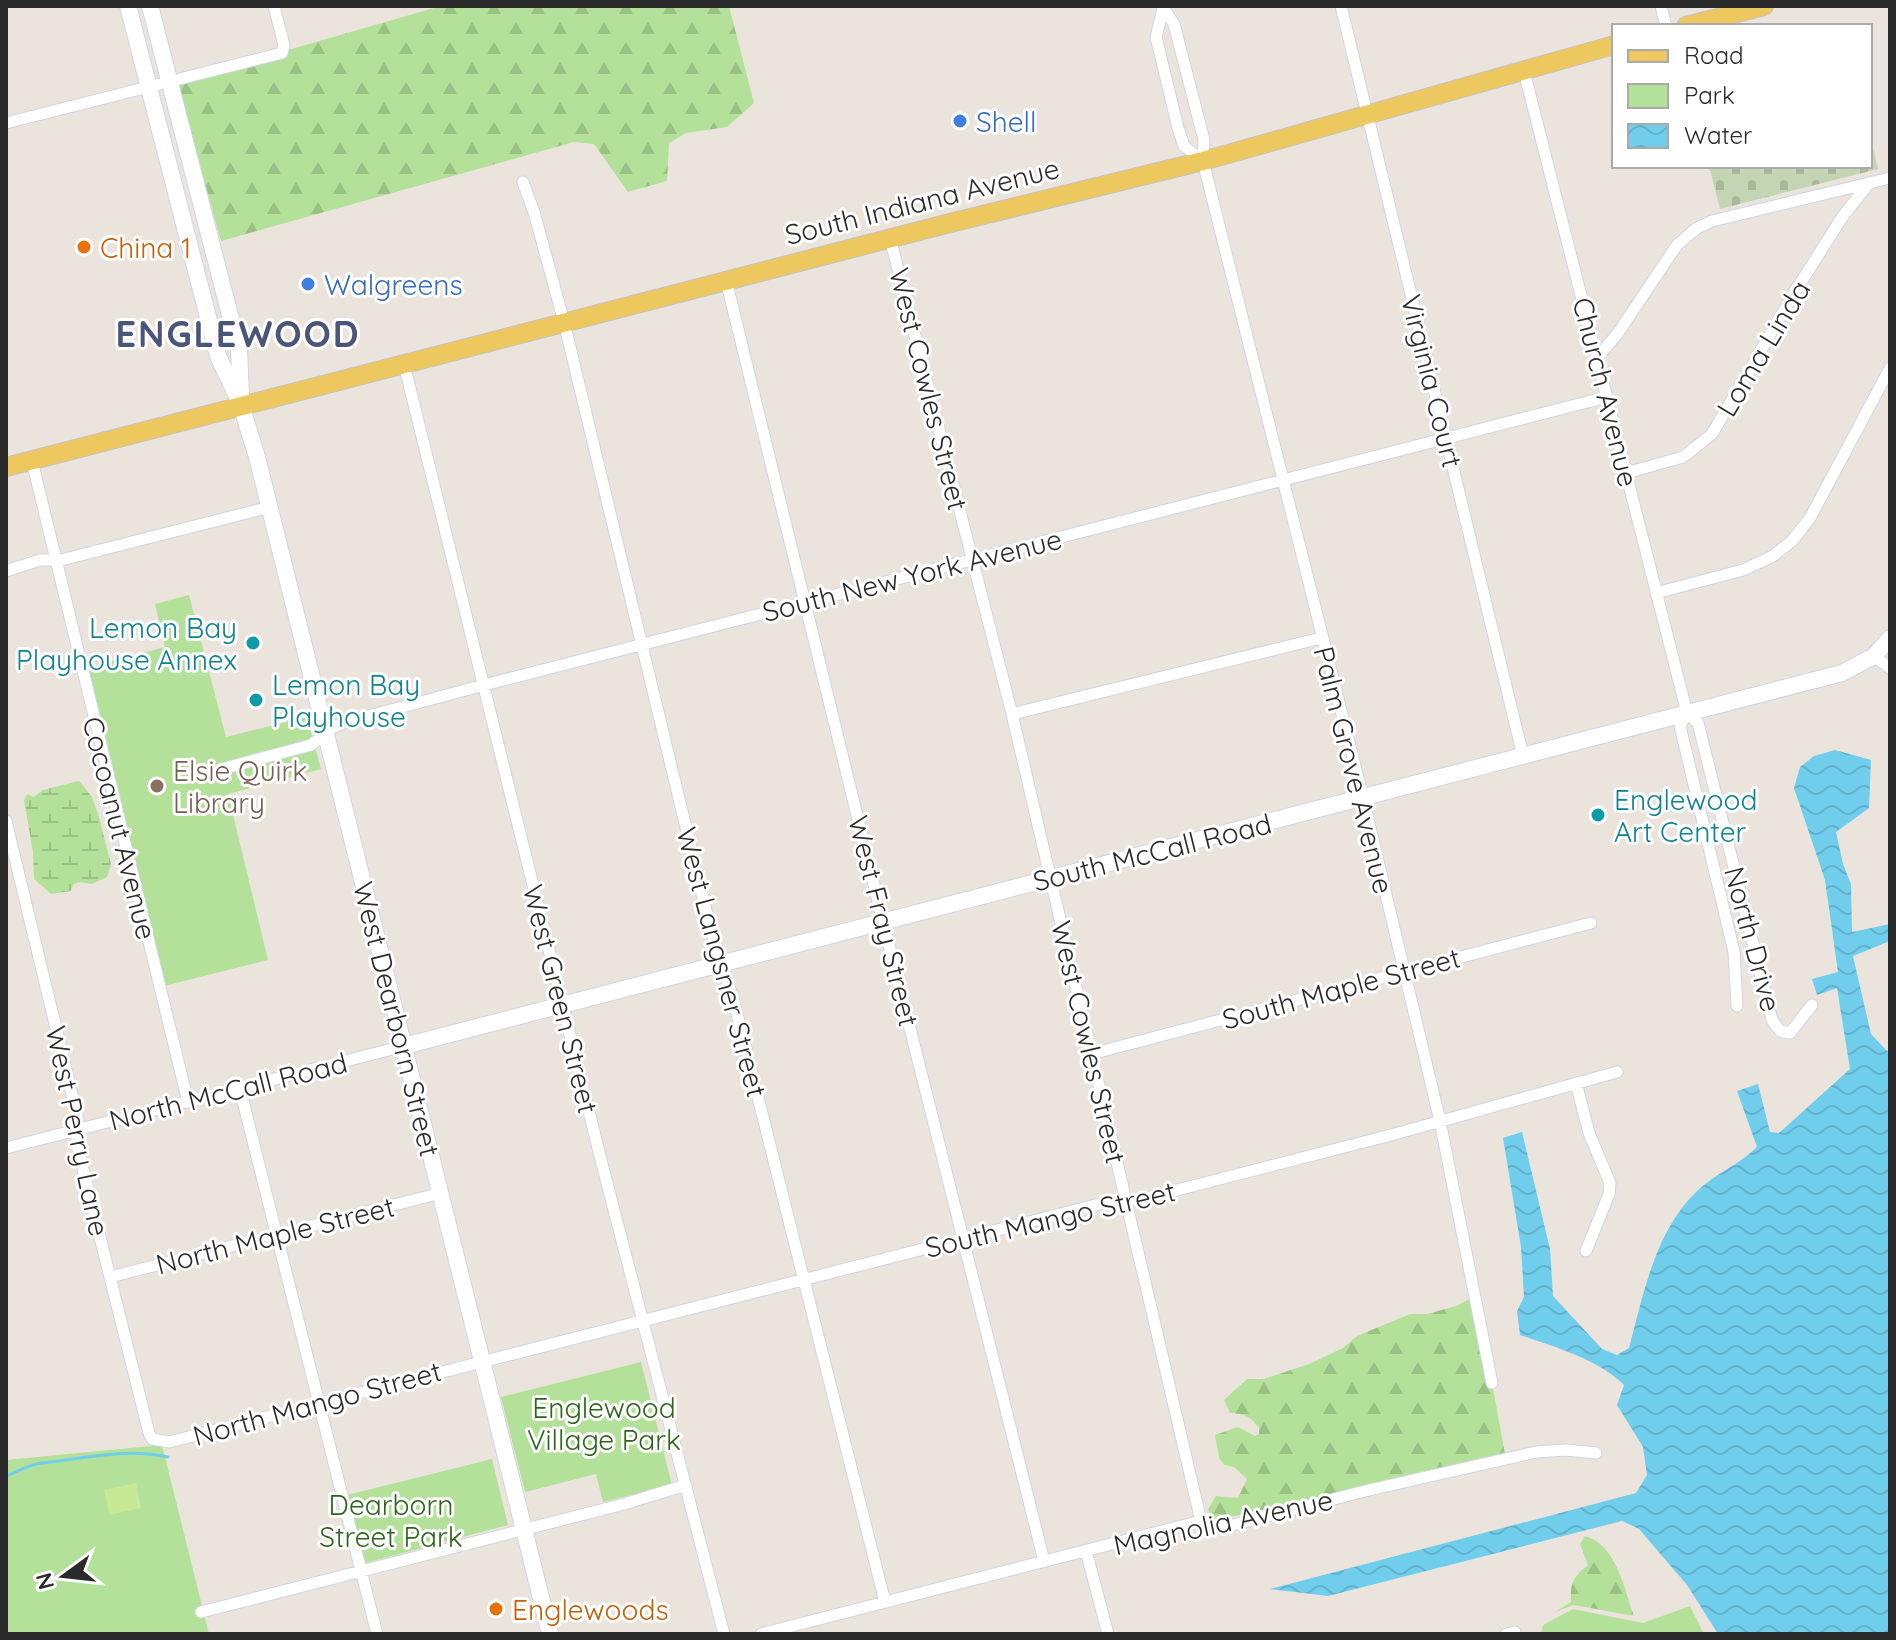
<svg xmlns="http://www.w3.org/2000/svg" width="1896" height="1640" viewBox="0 0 1896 1640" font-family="Quicksand,sans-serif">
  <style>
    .forest { fill: url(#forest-firs) }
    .wetland { fill: url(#wetland-marsh) }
    .cemetery { fill: url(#cemetery-stones) }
    .park { fill: #b3e199 }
    .pitch { fill: #c7e895 }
    .water { fill: url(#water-waves) }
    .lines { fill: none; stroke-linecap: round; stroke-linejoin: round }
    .stream { stroke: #70ceec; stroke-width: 3 }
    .street-casing { stroke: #d1d5e2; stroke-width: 13 }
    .secondary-casing { stroke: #d1d5e2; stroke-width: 18 }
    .primary-casing { stroke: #c3c3c3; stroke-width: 20 }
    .street { stroke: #fff; stroke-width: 11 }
    .secondary { stroke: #fff; stroke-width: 16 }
    .primary { stroke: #edc85f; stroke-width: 18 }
    .shop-dot { fill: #3f7fe0; stroke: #fff; stroke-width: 3 }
    .food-dot { fill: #e8710a; stroke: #fff; stroke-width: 3 }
    .culture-dot { fill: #0f9aa8; stroke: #fff; stroke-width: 3 }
    .education-dot { fill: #8d6e63; stroke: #fff; stroke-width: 3 }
    .labels { text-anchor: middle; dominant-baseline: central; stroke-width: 6; stroke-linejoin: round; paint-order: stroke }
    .shop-label { font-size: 28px; fill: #366cbe; stroke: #fff; text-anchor: start }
    .street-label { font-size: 28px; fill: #2a2a2a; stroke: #fff }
    .food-label { font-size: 28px; fill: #c56008; stroke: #fff; text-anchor: start }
    .culture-label { font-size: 28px; fill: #0d838f; stroke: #fff; text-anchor: start }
    .education-label { font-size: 28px; fill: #785e54; stroke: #fff; text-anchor: start }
    .park-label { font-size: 28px; fill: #2c651b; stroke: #fff }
    .district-label { font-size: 36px; font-weight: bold; letter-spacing: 2px; fill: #4b5479; stroke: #fff }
  </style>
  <defs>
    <pattern id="forest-firs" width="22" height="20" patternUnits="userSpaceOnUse" patternTransform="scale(2)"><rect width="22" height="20" fill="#b3e199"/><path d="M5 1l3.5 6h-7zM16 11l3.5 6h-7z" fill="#9ac184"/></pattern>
    <pattern id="wetland-marsh" width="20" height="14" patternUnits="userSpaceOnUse" patternTransform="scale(2)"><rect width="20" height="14" fill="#b3e199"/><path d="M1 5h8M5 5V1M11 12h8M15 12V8" fill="none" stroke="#9ac184"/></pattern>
    <pattern id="cemetery-stones" width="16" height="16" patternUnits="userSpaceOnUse" patternTransform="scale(2)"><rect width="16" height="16" fill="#c4d5b3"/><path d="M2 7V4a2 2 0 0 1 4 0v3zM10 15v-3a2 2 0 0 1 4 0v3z" fill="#a9b79a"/></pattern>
    <pattern id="water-waves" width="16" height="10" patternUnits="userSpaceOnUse" patternTransform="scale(2)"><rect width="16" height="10" fill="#70ceec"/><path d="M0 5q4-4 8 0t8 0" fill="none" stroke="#61b1cb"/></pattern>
  </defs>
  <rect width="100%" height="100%" fill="#ebe4dc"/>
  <!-- forest -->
  <path class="forest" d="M 441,6 L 729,6 L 754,103 L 727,127 L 686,133 L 669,143 L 667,181 L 628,192 L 594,144 L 574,142 L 221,241 L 177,82 Z
    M 1476,1296 L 1505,1454 L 1213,1521 L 1208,1509 L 1216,1496 L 1238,1498 L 1247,1479 L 1234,1467 L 1224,1465 L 1219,1458 L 1215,1435 L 1238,1427 L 1255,1436 L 1259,1434 L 1259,1428 C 1250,1416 1246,1414 1230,1413 L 1224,1400 L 1247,1379 L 1264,1379 L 1309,1364 L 1343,1348 L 1357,1336 L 1410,1314 L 1427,1314 L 1456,1306 Z
    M 1585,1536 C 1617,1545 1624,1589 1634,1616 L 1574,1605 L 1555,1612 L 1571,1602 C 1570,1583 1573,1577 1588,1565 L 1580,1544 Z"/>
  <!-- wetland -->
  <path class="wetland" d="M 79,781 L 92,797 L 99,817 L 111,864 L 107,877 L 92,884 L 79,882 L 73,885 L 71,891 L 51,894 L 34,879 L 33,852 L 24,800 L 27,794 L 34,797 L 43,790 Z"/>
  <!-- cemetery -->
  <path class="cemetery" d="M 1870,136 L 1878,169 L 1720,209 L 1709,166 L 1870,166 Z"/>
  <!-- park -->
  <path class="park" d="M 189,595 L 226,737 L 307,717 L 321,769 L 228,794 L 268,960 L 164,986 L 86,668 L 165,647 L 155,604 Z
    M 641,1362 L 672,1485 L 603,1502 L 596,1474 L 525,1492 L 501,1397 Z
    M 162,1445 L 209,1634 L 6,1634 L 6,1460 Z
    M 492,1459 L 508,1525 L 365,1563 L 347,1495 Z
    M 1690,1606 L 1704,1634 L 1541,1634 L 1543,1625 L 1573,1609 L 1643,1623 Z"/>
  <!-- pitch -->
  <path class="pitch" d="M 136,1483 L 141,1508 L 110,1515 L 104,1490 Z"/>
  <!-- water -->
  <path class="water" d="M 1835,750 L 1871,760 L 1869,808 L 1836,832 L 1843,864 L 1851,884 L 1852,932 L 1890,924 L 1890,941 L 1853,956 L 1871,1034 L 1887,1051 L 1890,1050 L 1890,1634 L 1718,1634 L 1687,1585 L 1639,1529 L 1622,1521 L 1328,1596 L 1270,1589 L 1636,1493 L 1647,1475 L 1643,1447 L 1617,1405 L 1624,1385 C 1597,1359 1555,1347 1520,1335 L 1517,1311 L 1524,1297 L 1521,1247 L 1503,1138 L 1522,1132 L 1550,1249 L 1553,1296 L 1602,1349 L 1617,1355 L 1629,1348 C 1644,1293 1654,1233 1697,1191 C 1715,1174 1740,1164 1757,1147 L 1737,1091 L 1758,1084 L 1770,1132 L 1779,1133 L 1850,1069 L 1837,988 L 1817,995 L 1812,979 L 1838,972 L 1825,880 L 1794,788 L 1800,767 L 1814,756 Z"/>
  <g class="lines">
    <!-- stream -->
    <path class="stream" d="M 6,1476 C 17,1472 30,1464 42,1463 C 83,1459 126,1447 168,1457"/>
    <!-- street casing -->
    <g class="street-casing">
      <path id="street" d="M 1162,6 L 1174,24 L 1204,140 L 1203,161 L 1363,798 L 1440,1121 L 1492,1383
        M 1341,6 L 1523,756
        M 1661,6 L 1666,26
        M 1163,9 L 1156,37 L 1178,128 L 1184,146 L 1203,161
        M 1524,71 L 1687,713
        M 6,123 L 282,53 L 284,45 L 274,6
        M 523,182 L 534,212 L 564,322 L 710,927 L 734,1002 L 885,1602
        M 890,238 L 1012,714 L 1201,1521
        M 726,280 L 877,897 L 1044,1561
        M 1597,358 L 1618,333 L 1677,245 L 1697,228 L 1712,221 L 1890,178
        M 404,364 L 601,1160 L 724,1634
        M 32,461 L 188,1102
        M 1626,473 L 1683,457 L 1712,434 L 1796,290 L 1843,216 L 1869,183
        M 6,571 L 40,560 L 61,560 L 270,507
        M 1656,593 L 1743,570 L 1773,556 L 1792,541 L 1810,518 L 1890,368
        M 1874,656 L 1890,668
        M 1687,713 L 1698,723 L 1772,1020 L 1780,1031 L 1790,1033 L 1812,1005
        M 1687,713 L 1680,726 L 1734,952 L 1737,1006
        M 1012,714 L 1321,638
        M 225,768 L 311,745 L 332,728 L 343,723 L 484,685 L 1607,397
        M 6,821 L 77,1115 L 77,1145 L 149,1433 L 152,1439 L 169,1442 L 1111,1201 L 1142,1199 L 1391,1135 L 1617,1072
        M 1091,1054 L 1591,923
        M 1576,1083 L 1589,1133 L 1610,1183 L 1609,1194 L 1586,1251
        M 240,1089 L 377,1634
        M 6,1148 L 404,1046
        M 110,1277 L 441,1193
        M 1201,1521 L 1208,1528 L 1217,1529 L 1369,1490 L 1536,1452 L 1566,1450 L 1596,1453
        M 1086,1551 L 1108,1634
        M 201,1612 L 624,1504 L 686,1485
        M 761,1634 L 1201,1521
        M 1506,1634 L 1515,1632"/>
    </g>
    <!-- secondary casing -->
    <g class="secondary-casing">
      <path id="secondary" d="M 128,6 L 218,356 L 241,405 L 257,457 L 550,1634
        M 150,6 L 239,350 L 241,396
        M 404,1046 L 1842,673 L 1874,656 L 1890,638"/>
    </g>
    <!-- primary casing -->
    <g class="primary-casing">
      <path id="primary" d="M 1686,26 L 1764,6
        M 6,467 L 946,224 L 1203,161 L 1614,45"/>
    </g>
    <!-- street -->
    <use href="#street" class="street"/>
    <!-- secondary -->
    <use href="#secondary" class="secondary"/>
    <!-- primary -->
    <use href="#primary" class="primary"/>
  </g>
  <!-- markers -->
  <g class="shop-dot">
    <circle cx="960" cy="121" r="8"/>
    <circle cx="308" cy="284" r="8"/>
  </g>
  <g class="food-dot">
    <circle cx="84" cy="247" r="8"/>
    <circle cx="496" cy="1609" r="8"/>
  </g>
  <g class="culture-dot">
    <circle cx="253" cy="643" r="8"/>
    <circle cx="256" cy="700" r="8"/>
    <circle cx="1598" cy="815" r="8"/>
  </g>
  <circle class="education-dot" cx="157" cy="786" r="8"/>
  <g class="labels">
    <!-- shop labels -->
    <g class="shop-label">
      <text x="976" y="121">Shell</text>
      <text x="324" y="284">Walgreens</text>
    </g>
    <!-- street labels -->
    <g class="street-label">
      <text transform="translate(922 201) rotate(-14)">South Indiana Avenue</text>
      <text transform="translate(1763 348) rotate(-59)">Loma Linda</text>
      <text transform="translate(1432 381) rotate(76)">Virginia Court</text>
      <text transform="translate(929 389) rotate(76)">West Cowles Street</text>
      <text transform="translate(1606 392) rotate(76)">Church Avenue</text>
      <text transform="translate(912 575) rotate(-14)">South New York Avenue</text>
      <text transform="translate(1354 770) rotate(76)">Palm Grove Avenue</text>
      <text transform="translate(120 828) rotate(76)">Cocoanut Avenue</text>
      <text transform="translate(1152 852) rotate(-14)">South McCall Road</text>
      <text transform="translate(884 921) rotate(76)">West Fray Street</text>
      <text transform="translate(1753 939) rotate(75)">North Drive</text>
      <text transform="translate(722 962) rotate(75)">West Langsner Street</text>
      <text transform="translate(1341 988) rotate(-15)">South Maple Street</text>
      <text transform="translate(561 999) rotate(76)">West Green Street</text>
      <text transform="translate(397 1019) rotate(76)">West Dearborn Street</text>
      <text transform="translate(1089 1042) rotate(77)">West Cowles Street</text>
      <text transform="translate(228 1091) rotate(-14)">North McCall Road</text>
      <text transform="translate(78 1131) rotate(78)">West Perry Lane</text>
      <text transform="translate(1050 1219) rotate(-13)">South Mango Street</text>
      <text transform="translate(275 1235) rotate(-14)">North Maple Street</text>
      <text transform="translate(317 1403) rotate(-15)">North Mango Street</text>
      <text transform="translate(1223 1522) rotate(-12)">Magnolia Avenue</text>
    </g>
    <!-- food labels -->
    <g class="food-label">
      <text x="100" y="247">China 1</text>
      <text x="512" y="1609">Englewoods</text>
    </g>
    <!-- culture labels -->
    <g class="culture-label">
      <text x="237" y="627" text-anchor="end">Lemon Bay<tspan x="237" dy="32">Playhouse Annex</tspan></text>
      <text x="272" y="684">Lemon Bay<tspan x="272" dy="32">Playhouse</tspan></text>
      <text x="1614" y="799">Englewood<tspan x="1614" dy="32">Art Center</tspan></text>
    </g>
    <!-- education labels -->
    <g class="education-label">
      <text x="173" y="770">Elsie Quirk<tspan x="173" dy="32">Library</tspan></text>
    </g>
    <!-- park labels -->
    <g class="park-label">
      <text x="604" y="1407">Englewood<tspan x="604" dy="32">Village Park</tspan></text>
      <text x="391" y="1504">Dearborn<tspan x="391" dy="32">Street Park</tspan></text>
    </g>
    <!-- district labels -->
    <g class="district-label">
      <text x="238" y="333">ENGLEWOOD</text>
    </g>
  </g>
  <!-- border -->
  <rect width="1896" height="1640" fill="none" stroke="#2a2a2a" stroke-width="16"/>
  <!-- legend -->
  <rect x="1612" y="24" width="260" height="144" fill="#ffffff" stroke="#aaaaaa" stroke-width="2"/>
  <rect x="1628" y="50" width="40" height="12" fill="#edc85f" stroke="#aaaaaa" stroke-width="2"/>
  <text x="1684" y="64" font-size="24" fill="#2a2a2a">Road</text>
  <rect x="1628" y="84" width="40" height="24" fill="#b3e199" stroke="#aaaaaa" stroke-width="2"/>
  <text x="1684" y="104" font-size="24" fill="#2a2a2a">Park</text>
  <rect x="1628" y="124" width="40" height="24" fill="url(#water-waves)" stroke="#aaaaaa" stroke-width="2"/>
  <text x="1684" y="144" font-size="24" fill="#2a2a2a">Water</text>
  <!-- north arrow -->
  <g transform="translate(64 1576) rotate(255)" stroke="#ffffff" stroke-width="6" paint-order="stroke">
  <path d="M0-6L14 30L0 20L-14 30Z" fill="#2a2a2a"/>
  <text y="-12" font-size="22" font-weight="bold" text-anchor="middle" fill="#2a2a2a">N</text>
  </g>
</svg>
